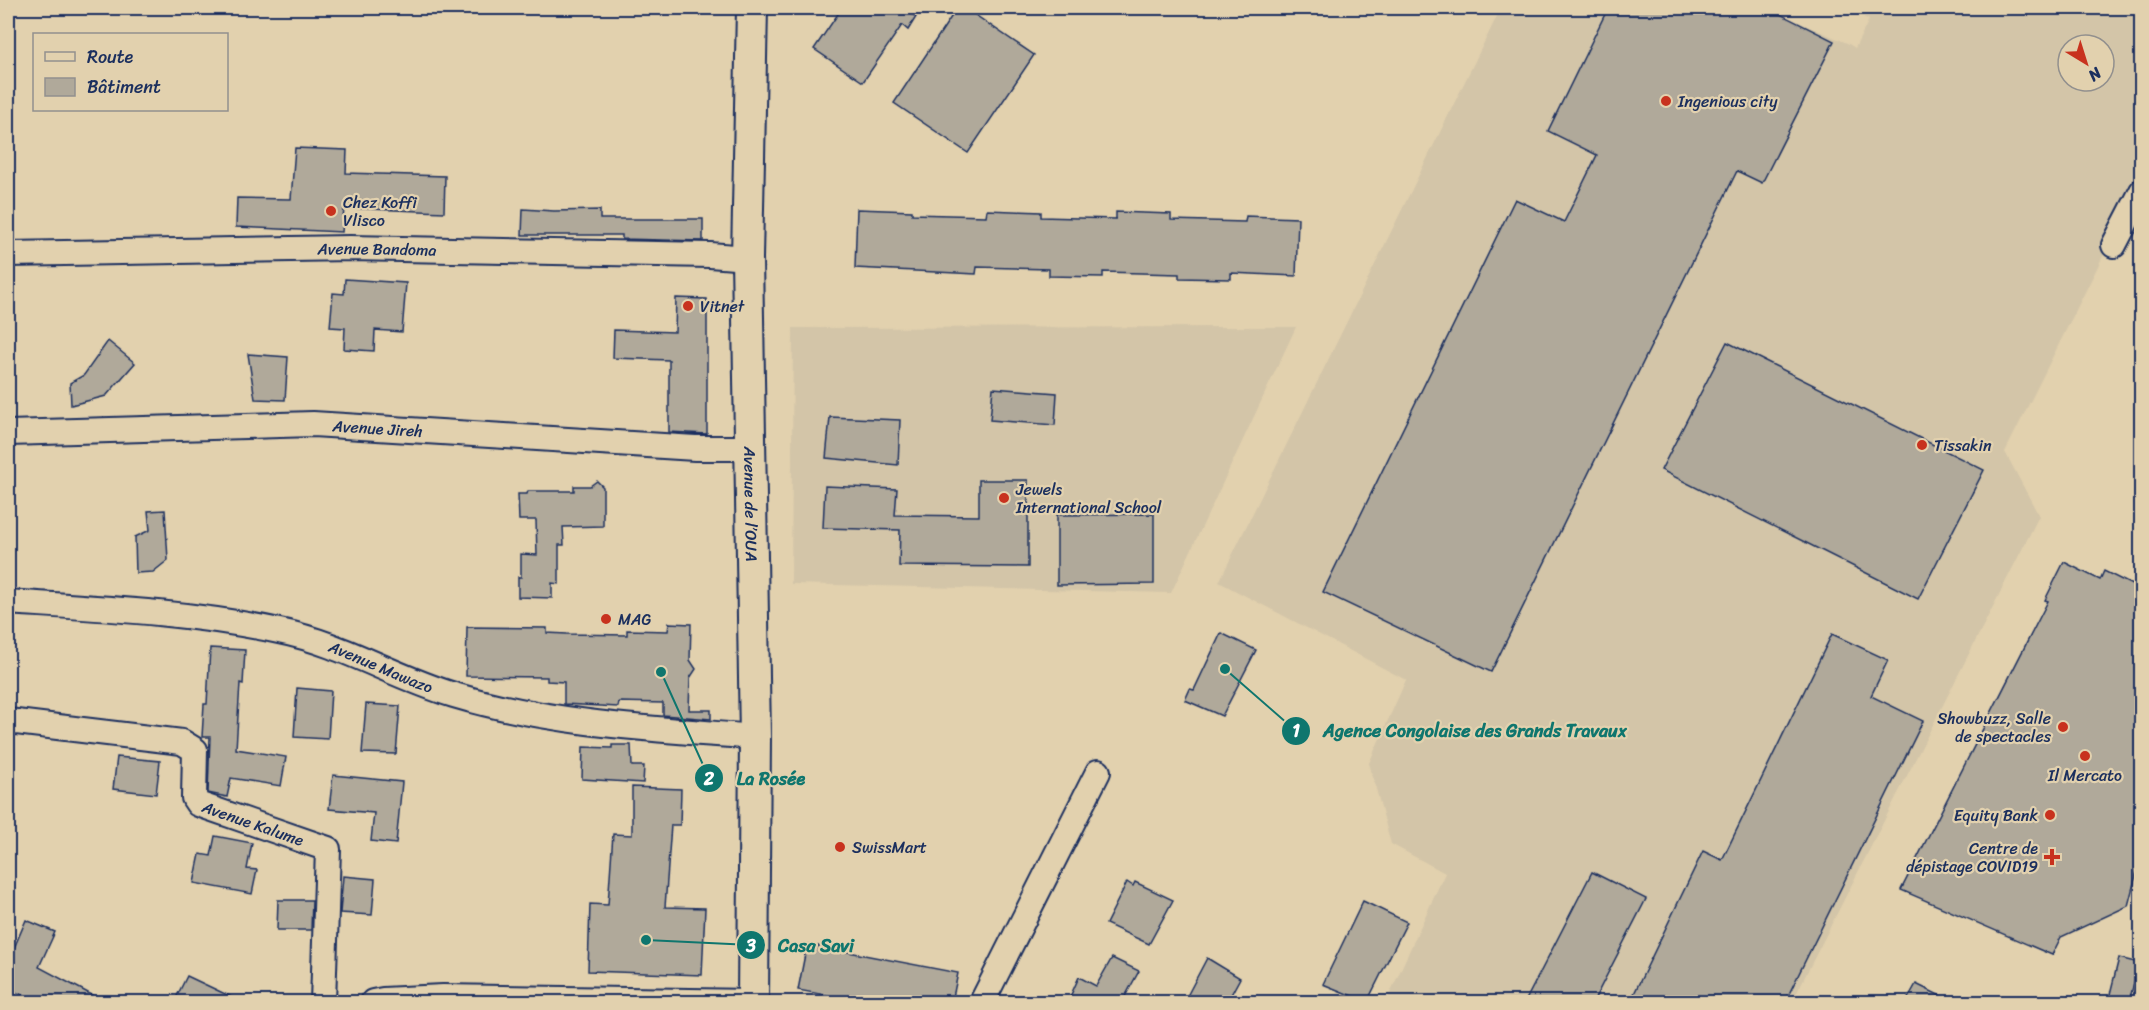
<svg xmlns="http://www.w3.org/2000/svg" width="2149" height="1010" viewBox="0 0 2149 1010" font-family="Sriracha,sans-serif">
  <rect width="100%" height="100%" fill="#e2d1ae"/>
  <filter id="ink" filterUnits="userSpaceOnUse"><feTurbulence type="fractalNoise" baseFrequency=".0167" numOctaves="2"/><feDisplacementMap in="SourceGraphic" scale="12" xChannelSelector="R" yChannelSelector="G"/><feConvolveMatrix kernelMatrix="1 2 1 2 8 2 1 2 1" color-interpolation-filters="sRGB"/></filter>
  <g filter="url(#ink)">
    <g fill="#d3c5a8" fill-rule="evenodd">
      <path d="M 1501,8 L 1765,8 L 1847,43 L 1855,48 L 1869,20 L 1848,8 L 2141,8 L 2141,180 L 2005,452 L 2039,516 L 1792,1002 L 1386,1002 L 1445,873 L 1391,844 L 1369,763 L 1406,680 L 1219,582 ZM 2068,45 L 2104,45 L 2104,81 L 2068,81 Z"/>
      <path d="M 1296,327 L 1171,593 L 791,584 L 793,328 Z"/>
    </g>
    <g fill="#b0a99a" stroke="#1b2f5e" stroke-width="1.5">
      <path d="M 842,8 L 914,8 L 910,13 L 916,17 L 908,30 L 902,25 L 863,82 L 814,49 Z"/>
      <path d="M 957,8 L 965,8 L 1034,55 L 968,153 L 894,103 Z"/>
      <path d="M 1608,8 L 1768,8 L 1834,41 L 1762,183 L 1737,171 L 1491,672 L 1323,592 L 1515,199 L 1564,222 L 1597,155 L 1548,131 Z"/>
      <path d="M 295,148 L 347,150 L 346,173 L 445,176 L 444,212 L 344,208 L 342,232 L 236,227 L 237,198 L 291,199 Z"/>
      <path d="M 523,209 L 554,211 L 600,210 L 600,219 L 703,219 L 703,241 L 622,239 L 622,235 L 522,235 Z"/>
      <path d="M 857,209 L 912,211 L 912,214 L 986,216 L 987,210 L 1041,212 L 1041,217 L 1116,219 L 1116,212 L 1171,214 L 1171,220 L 1245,222 L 1246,216 L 1298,218 L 1296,276 L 1231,273 L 1231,279 L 1179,278 L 1179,274 L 1103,272 L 1103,277 L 1049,276 L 1049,269 L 977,267 L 976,274 L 855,268 Z"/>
      <path d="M 345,279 L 406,283 L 402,332 L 375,330 L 374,351 L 344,349 L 345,328 L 330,327 L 333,293 L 344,294 Z"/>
      <path d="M 676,298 L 707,299 L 707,434 L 669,432 L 669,360 L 613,358 L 614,330 L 675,332 Z"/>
      <path d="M 108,341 L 135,363 L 106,396 L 71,405 L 70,383 L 84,375 Z"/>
      <path d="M 1727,342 L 1984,470 L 1918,599 L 1661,470 Z"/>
      <path d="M 248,354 L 288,357 L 285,400 L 255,399 Z"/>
      <path d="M 993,388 L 1057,393 L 1055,425 L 990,420 Z"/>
      <path d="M 830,417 L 900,420 L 898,465 L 826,458 Z"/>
      <path d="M 979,480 L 1028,480 L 1028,567 L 899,566 L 900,530 L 823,528 L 825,486 L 897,489 L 895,515 L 979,516 Z"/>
      <path d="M 597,481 L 603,487 L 603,526 L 563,527 L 564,545 L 559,545 L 559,584 L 552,583 L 552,598 L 518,597 L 518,577 L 521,577 L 521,554 L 537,555 L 536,520 L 519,520 L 518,494 L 527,494 L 528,491 L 574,491 L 574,486 L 590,486 Z"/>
      <path d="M 165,510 L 168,560 L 153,572 L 136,573 L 135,537 L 150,530 L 148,511 Z"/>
      <path d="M 1154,514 L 1154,584 L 1057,585 L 1057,515 Z"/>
      <path d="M 2064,562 L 2100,580 L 2104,571 L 2142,590 L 2142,852 L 2128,906 L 2061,937 L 2052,955 L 1901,890 L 2048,601 L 2045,600 Z"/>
      <path d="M 669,623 L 691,624 L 690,660 L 696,669 L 690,678 L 689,710 L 711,710 L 711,719 L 663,715 L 663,703 L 619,702 L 618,707 L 564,704 L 564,682 L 547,681 L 547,677 L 466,676 L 467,627 L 547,628 L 547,633 L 567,634 L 627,635 L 627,630 L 668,631 Z"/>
      <path d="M 1221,633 L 1256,650 L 1222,716 L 1185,700 L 1190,689 L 1194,690 Z"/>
      <path d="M 1832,634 L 1888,660 L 1871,696 L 1923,721 L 1785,1002 L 1630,1002 L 1703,851 L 1722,860 Z"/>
      <path d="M 210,648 L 245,650 L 243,684 L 240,683 L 236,749 L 286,757 L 281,786 L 231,778 L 227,797 L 208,793 L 210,737 L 202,737 L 204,704 L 207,704 Z"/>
      <path d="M 297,688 L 331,691 L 328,739 L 294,737 Z"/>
      <path d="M 366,704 L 400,706 L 396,754 L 362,753 Z"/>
      <path d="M 612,745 L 631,745 L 632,766 L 644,766 L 643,783 L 582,779 L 583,747 L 612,748 Z"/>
      <path d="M 117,757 L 160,761 L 156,794 L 113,789 Z"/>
      <path d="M 333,775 L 402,782 L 396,844 L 371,841 L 374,813 L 329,809 Z"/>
      <path d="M 632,787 L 681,789 L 680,825 L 671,825 L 665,907 L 705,908 L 702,975 L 588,971 L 590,904 L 608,905 L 613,834 L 632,835 Z"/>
      <path d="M 215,836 L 252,843 L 247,869 L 257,870 L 252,894 L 194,883 L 200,854 L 211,856 Z"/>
      <path d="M 1592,872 L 1646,899 L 1593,1002 L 1525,1002 Z"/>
      <path d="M 343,876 L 375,879 L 372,915 L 340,913 Z"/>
      <path d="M 1127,882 L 1133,886 L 1135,882 L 1173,900 L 1149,944 L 1106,924 Z"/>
      <path d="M 278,900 L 312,900 L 311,930 L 277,930 Z"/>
      <path d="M 1363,901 L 1407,922 L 1367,1002 L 1323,984 Z"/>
      <path d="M 26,920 L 55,932 L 39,967 L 105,1002 L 40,1002 L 8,989 L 8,962 Z"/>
      <path d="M 807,944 L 958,973 L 952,1002 L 862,1002 L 798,990 Z"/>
      <path d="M 1112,958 L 1139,971 L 1122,1002 L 1081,1002 L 1070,997 L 1079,977 L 1096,986 Z"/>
      <path d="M 1207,958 L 1240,978 L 1227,1002 L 1196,1002 L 1186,998 Z"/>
      <path d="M 2119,958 L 2139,963 L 2129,1002 L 2108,1002 Z"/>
      <path d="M 187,976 L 242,1002 L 174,1002 Z"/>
      <path d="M 1916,984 L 1953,1002 L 1906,1002 Z"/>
    </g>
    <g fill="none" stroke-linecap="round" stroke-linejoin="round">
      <defs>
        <g id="minor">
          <path d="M 2114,245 L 2142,191"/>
          <path id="s1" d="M 8,254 L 350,248 L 710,255 L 747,258"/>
          <path id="s2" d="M 8,433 L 313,424 L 695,448 L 750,448"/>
          <path id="s3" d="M 8,602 C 98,608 190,612 279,631 C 341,643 394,677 454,695 C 551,724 654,729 755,737"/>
          <path id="s4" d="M 8,721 L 182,742 L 195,750 L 194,798 L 198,804 L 328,849 L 323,1002"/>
          <path d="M 373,1002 L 383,1000 L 443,997 L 753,1002"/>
          <path d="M 982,1002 L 1098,772"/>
        </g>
        <g id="major">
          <path id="s5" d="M 752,8 L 747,258 L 755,737 L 753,1002"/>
        </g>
      </defs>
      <use href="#minor" stroke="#1b2f5e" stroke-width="28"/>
      <use href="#major" stroke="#1b2f5e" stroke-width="34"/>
      <use href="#minor" stroke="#e2d1ae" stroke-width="24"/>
      <use href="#major" stroke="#e2d1ae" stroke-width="30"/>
    </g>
  </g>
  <g fill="#c8321e" stroke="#e2d1ae" stroke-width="2">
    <circle cx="1666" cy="101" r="6"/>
    <circle cx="331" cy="211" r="6"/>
    <circle cx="688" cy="306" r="6"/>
    <circle cx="1922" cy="445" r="6"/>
    <circle cx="1004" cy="498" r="6"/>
    <circle cx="606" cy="619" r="6"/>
    <circle cx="2063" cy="727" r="6"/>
    <circle cx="2085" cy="756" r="6"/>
    <circle cx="2050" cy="815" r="6"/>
    <circle cx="840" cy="847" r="6"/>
    <path d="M2049 848h6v6h6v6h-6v6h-6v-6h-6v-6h6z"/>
  </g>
  <g text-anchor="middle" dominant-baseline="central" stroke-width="4.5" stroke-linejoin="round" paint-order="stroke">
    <g font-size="16" fill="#1b2f5e" stroke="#e2d1ae" text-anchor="start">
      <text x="1678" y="101">Ingenious city</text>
      <text x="343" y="202">Chez Koffi<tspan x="343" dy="18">Vlisco</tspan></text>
      <text x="700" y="306">Vitnet</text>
      <text x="1934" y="445">Tissakin</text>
      <text x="1016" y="489">Jewels<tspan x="1016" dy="18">International School</tspan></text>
      <text x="618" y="619">MAG</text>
      <text x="2051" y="718" text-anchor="end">Showbuzz, Salle<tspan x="2051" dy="18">de spectacles</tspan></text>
      <text x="2085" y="775" text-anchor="middle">Il Mercato</text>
      <text x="2038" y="815" text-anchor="end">Equity Bank</text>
      <text x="852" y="847">SwissMart</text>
      <text x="2038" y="848" text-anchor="end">Centre de<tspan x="2038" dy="18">dépistage COVID19</tspan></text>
    </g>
    <g font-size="16" fill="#1b2f5e" stroke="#e2d1ae">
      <text stroke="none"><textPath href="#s1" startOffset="369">Avenue Bandoma</textPath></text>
      <text stroke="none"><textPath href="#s2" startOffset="370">Avenue Jireh</textPath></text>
      <text stroke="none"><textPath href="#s5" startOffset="496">Avenue de l’OUA</textPath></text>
      <text stroke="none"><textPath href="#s3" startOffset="381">Avenue Mawazo</textPath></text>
      <text stroke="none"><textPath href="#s4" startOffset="304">Avenue Kalume</textPath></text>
    </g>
  </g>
  <path fill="none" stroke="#0f766e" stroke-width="2" d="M1225 669L1296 731M661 672L709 778M646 940L751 945"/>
  <g fill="#0f766e" stroke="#e2d1ae" stroke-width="2">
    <circle cx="1225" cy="669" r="6"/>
    <circle cx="661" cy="672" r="6"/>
    <circle cx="646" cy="940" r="6"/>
    <circle cx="1296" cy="731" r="15"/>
    <circle cx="709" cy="778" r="15"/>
    <circle cx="751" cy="945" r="15"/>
  </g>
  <g font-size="18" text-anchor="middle" font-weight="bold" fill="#fff">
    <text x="1296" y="737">1</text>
    <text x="709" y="785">2</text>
    <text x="751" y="952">3</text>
  </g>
  <g font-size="18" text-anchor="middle" font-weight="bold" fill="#0f766e" stroke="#e2d1ae" stroke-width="4.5" stroke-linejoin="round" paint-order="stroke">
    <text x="1475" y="737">Agence Congolaise des Grands Travaux</text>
    <text x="771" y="785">La Rosée</text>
    <text x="816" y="952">Casa Savi</text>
  </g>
  <rect width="2149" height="1010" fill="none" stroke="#e2d1ae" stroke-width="30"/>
  <rect x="15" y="15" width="2119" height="980" fill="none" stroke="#1b2f5e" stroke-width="2" filter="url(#ink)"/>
  <rect x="33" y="33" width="195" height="78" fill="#e2d1ae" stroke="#92908e" stroke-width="1.5"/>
  <rect x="45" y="52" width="30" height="9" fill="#e2d1ae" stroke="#92908e" stroke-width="1.5"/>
  <text x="87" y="63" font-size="18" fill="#1b2f5e">Route</text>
  <rect x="45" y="78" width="30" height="18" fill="#b0a99a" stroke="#92908e" stroke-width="1.5"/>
  <text x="87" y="93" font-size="18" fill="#1b2f5e">Bâtiment</text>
  <g transform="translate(2086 63) rotate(142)"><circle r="28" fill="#e2d1ae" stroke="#92908e" stroke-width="1.5"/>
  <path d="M0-4.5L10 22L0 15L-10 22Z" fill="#c8321e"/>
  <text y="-9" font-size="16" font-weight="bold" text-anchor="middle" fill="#1b2f5e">N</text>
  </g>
</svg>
